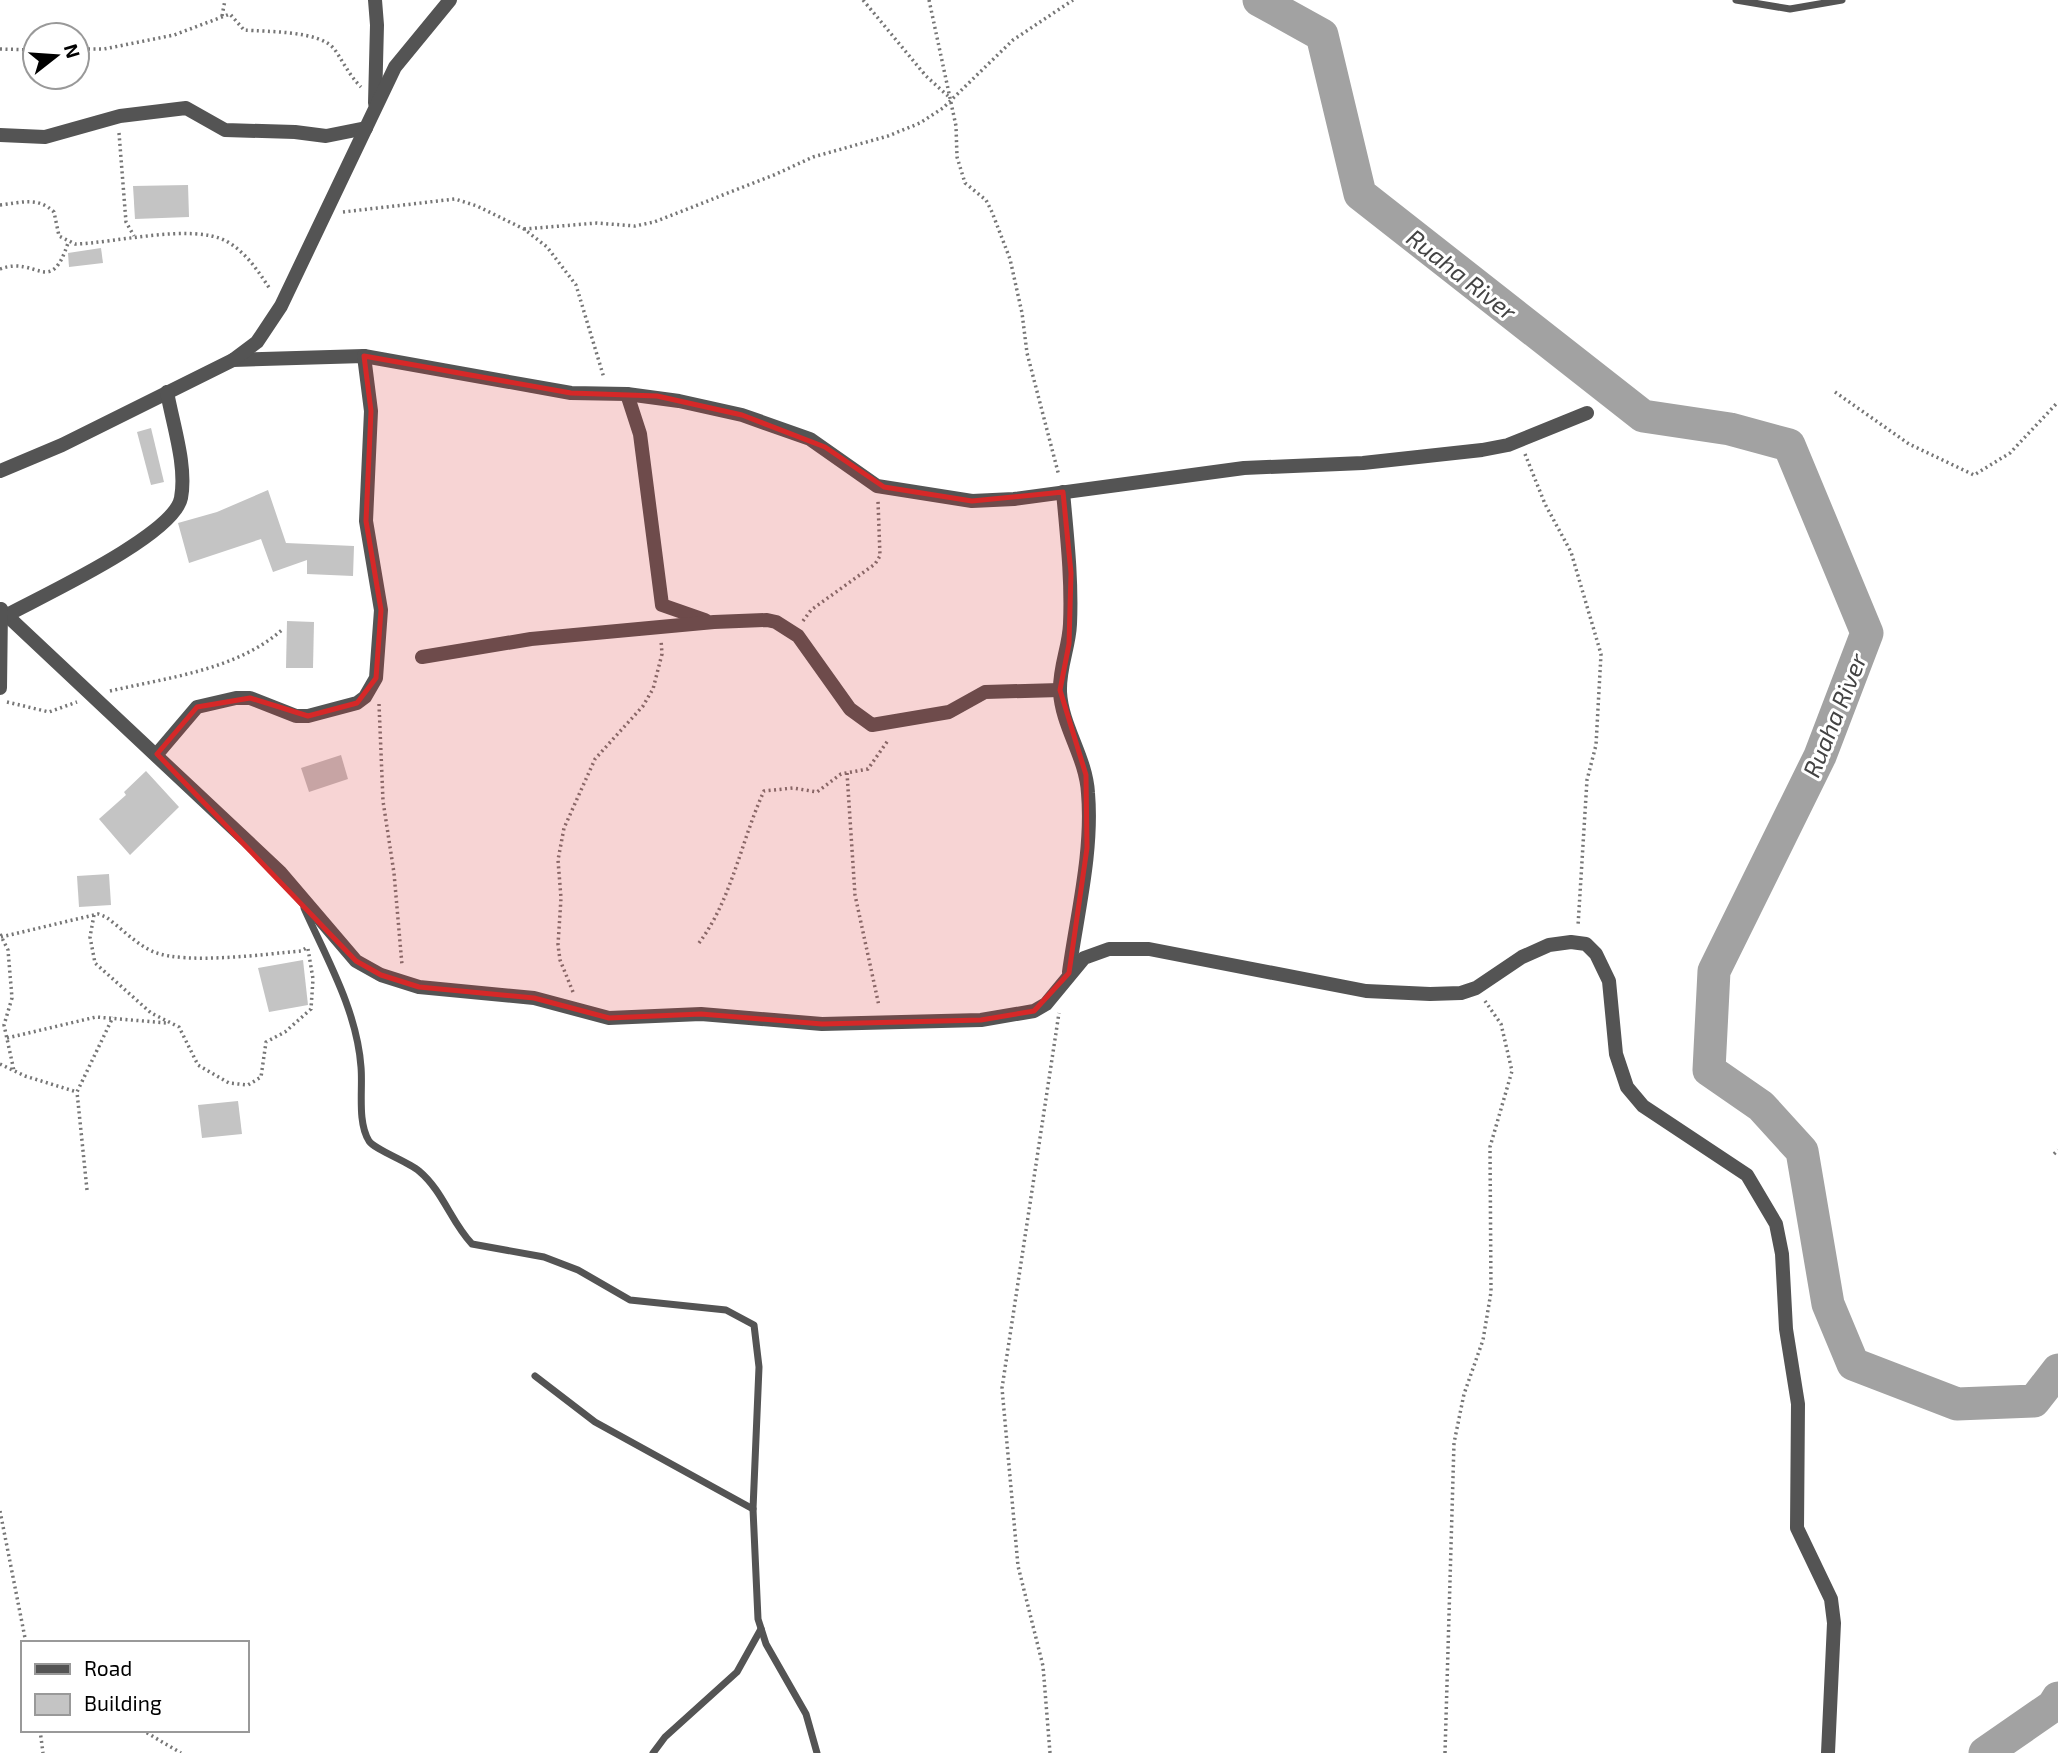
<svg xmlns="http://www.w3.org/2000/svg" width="2058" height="1753" viewBox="0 0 2058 1753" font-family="'Exo 2',sans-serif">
  <rect width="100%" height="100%" fill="#fff"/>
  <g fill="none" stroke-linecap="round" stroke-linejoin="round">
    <g stroke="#a2a2a2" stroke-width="33">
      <path d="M 1259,0 L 1322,35 L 1360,194 L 1643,416 L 1730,429 L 1789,445 L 1867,633 L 1820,756 L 1714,971 L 1709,1070 L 1761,1106 L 1802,1151 L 1828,1304 L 1853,1364 L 1957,1404 L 2034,1401 L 2058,1370"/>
      <path d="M 1985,1753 L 2053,1706 L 2058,1698"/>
    </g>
  </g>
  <g fill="#c4c4c4">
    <path d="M 188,185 L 189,217 L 135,219 L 133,186 Z"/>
    <path d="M 101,248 L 103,263 L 69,267 L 68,253 Z"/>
    <path d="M 151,428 L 164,482 L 151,485 L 137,432 Z"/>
    <path d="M 268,490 L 286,543 L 354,546 L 353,576 L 307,574 L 307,560 L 273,572 L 261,539 L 189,563 L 178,523 L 217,512 Z"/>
    <path d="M 287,621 L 314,622 L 313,668 L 286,668 Z"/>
    <path d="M 341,755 L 348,779 L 309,792 L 301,768 Z"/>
    <path d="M 146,771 L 179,807 L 130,855 L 99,819 L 126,795 L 124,792 Z"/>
    <path d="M 109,874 L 111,905 L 79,907 L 77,876 Z"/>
    <path d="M 303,960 L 308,1005 L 269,1012 L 258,968 Z"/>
    <path d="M 238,1101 L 242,1134 L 202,1138 L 198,1105 Z"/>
  </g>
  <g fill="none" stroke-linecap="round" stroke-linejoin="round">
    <g stroke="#767676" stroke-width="3.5" stroke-dasharray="2 3.5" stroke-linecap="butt">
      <path d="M 863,0 L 926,76 L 948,96"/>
      <path d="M 929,0 L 956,126 L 957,157 L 965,183 L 986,200 L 992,212 L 1010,259 L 1022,313 L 1027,353 L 1059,476"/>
      <path d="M 222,16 L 225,0"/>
      <path d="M 0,49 L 35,50"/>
      <path d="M 77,49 L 104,49 L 174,35 L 230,14 L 244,30 C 266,32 321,30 335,50 C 344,63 349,75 361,87"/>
      <path d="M 119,133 L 126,222 L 134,236"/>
      <path d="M 0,205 C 21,203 37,196 54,212 L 59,236 L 75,244 C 115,243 192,223 226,241 C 246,252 258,271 270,289"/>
      <path d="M 343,212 L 455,199 L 477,206 L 524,229 L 547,247 L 576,285 L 604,378"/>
      <path d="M 524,229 L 597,223 L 635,226 L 654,222 L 774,175 L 813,157 L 888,136 L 920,123 L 943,108 L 1013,40 L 1073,0"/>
      <path d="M 0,269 C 37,255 50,298 68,243"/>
      <path d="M 1835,392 L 1909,444 L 1974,475 L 2010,453 L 2058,402"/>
      <path d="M 1525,454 L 1545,504 L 1571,552 L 1601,654 L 1596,745 L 1587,780 L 1578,926"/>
      <path d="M 803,621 L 811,610 L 875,564 L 880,556 L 878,501"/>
      <path d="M 110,691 C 170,677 237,670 283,629"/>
      <path d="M 7,702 L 49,712 L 77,702"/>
      <path d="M 379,704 L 383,801 L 394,873 L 402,965"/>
      <path d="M 847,773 L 855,895 L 879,1006"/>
      <path d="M 94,915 L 90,937 L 95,963 L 151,1013 L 179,1027 L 198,1065 L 229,1083 L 248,1085 L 261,1077 L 266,1042 L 285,1032 L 311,1009 L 313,979 L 308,949"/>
      <path d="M 0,934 L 8,950 L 12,998 L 4,1025 L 14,1071"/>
      <path d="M 1,937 L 98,914 L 106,917 C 121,928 137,945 154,952 C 187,965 265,954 301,951 L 308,947"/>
      <path d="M 699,943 C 732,899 741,841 764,791 L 793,788 L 817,792 L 841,774 L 868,769 L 889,739"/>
      <path d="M 573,992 L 560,960 L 558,945 L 561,898 L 558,860 L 564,828 L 595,759 L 643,706 L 653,689 L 662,654 L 661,640"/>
      <path d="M 7,1038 L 96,1017 L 167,1023"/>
      <path d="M 0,1064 L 25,1076 L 77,1092"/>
      <path d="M 2054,1154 L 2058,1150"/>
      <path d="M 87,1190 L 77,1092 L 113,1017"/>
      <path d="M 0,1511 L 26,1643"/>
      <path d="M 40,1730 L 43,1753"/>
      <path d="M 142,1730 L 181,1753"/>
      <path d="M 1050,1753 L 1043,1666 L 1018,1566 L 1002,1388 L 1059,1013"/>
      <path d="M 1445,1753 L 1454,1443 L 1464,1394 L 1483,1340 L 1491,1292 L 1490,1147 L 1512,1071 L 1501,1024 L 1485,1001"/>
    </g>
    <g stroke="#545454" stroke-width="7">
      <path d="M 1736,0 L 1790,9 L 1842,0"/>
      <path d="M 304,908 C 327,959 357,1011 361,1067 C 363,1089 357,1122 369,1141 C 375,1150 407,1161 419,1171 C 443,1191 451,1222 472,1244 L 544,1257 L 578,1270 L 630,1300 L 726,1310 L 754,1325 L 759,1367 L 753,1509 L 758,1619 L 766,1644 L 806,1714 L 817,1753"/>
      <path d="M 535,1376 L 595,1422 L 753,1509"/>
      <path d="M 653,1753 L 665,1737 L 737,1672 L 761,1629"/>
    </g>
    <g stroke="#545454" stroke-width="14">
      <path d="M 375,103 L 377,25 L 375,0"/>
      <path d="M 0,135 L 45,137 L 120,116 L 186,108 L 225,130 L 295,132 L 326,136 L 366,128"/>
      <path d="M 233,360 L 364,356 L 571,393 L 627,394 L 679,401 L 742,415 L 810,439 L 877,486 L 972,501 L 1014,499 L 1244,468 L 1363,463 L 1482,450 L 1508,445 L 1587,413"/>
      <path d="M 627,394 L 640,434 L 662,605 L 705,620"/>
      <path d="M 0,471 L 62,445 L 233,360 L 257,342 L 281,306 L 395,67 L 450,0"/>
      <path d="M 1063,492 C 1067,536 1072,580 1070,624 C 1069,648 1059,667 1060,692 C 1062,727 1086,757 1088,793 C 1093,852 1077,914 1069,972"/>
      <path d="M 0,609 L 280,872 L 356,961 L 381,975 L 419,987 L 534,998 L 609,1018 L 701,1014 L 822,1024 L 981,1020 L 1034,1011 L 1046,1004 L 1084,958 L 1109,949 L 1149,949 L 1366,991 L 1430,994 L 1461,993 L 1476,988 L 1522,957 L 1549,945 L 1571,942 L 1586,944 L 1596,954 L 1609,981 L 1616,1054 L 1627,1087 L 1643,1106 L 1747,1175 L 1776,1224 L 1782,1254 L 1786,1329 L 1798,1404 L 1797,1528 L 1831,1599 L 1834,1623 L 1828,1753"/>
      <path d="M 7,615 C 42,596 174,535 181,498 C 187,466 173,425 167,392"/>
      <path d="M 422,657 L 531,639 L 714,622 L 767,620 L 776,622 L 798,636 L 850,709 L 872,725 L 949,712 L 985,692 L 1060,690"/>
      <path d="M 0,688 L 1,609"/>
      <path d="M 157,754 L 197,707 L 236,698 L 250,698 L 296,716 L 308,716 L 357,703 L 365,697 L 376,678 L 381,610 L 366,521 L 371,411 L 364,356"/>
    </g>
  </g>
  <path fill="#d62828" fill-opacity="0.2" stroke="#d62828" stroke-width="5" stroke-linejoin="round" d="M 364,356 L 571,393 L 657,396 L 742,415 L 825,447 L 884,487 L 972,501 L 1063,492 L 1071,573 L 1069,644 L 1060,690 L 1086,775 L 1087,848 L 1069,973 L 1034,1011 L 981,1020 L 822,1024 L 701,1014 L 609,1018 L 534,998 L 419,987 L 381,975 L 356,961 L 157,754 L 197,707 L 250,698 L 308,716 L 357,703 L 376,678 L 381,610 L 366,521 L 371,411 Z"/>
  <g text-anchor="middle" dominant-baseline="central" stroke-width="6" stroke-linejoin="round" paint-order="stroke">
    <g font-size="24" font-style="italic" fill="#434343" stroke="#fff">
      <text transform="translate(1462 274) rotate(38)">Ruaha River</text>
      <text transform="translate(1834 715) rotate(-68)">Ruaha River</text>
    </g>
  </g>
  <rect x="21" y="1641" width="228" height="91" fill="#ffffff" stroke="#999999" stroke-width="2"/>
  <rect x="35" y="1664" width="35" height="10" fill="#545454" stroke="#999999" stroke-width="2"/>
  <text x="84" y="1676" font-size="21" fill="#000000">Road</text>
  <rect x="35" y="1694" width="35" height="21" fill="#c4c4c4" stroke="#999999" stroke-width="2"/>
  <text x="84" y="1711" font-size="21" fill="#000000">Building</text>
  <g transform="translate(56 56) rotate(73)"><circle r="33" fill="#ffffff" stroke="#999999" stroke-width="2"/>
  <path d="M0-5L12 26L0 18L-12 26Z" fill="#000000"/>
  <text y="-10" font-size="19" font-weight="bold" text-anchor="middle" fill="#000000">N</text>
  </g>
</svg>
